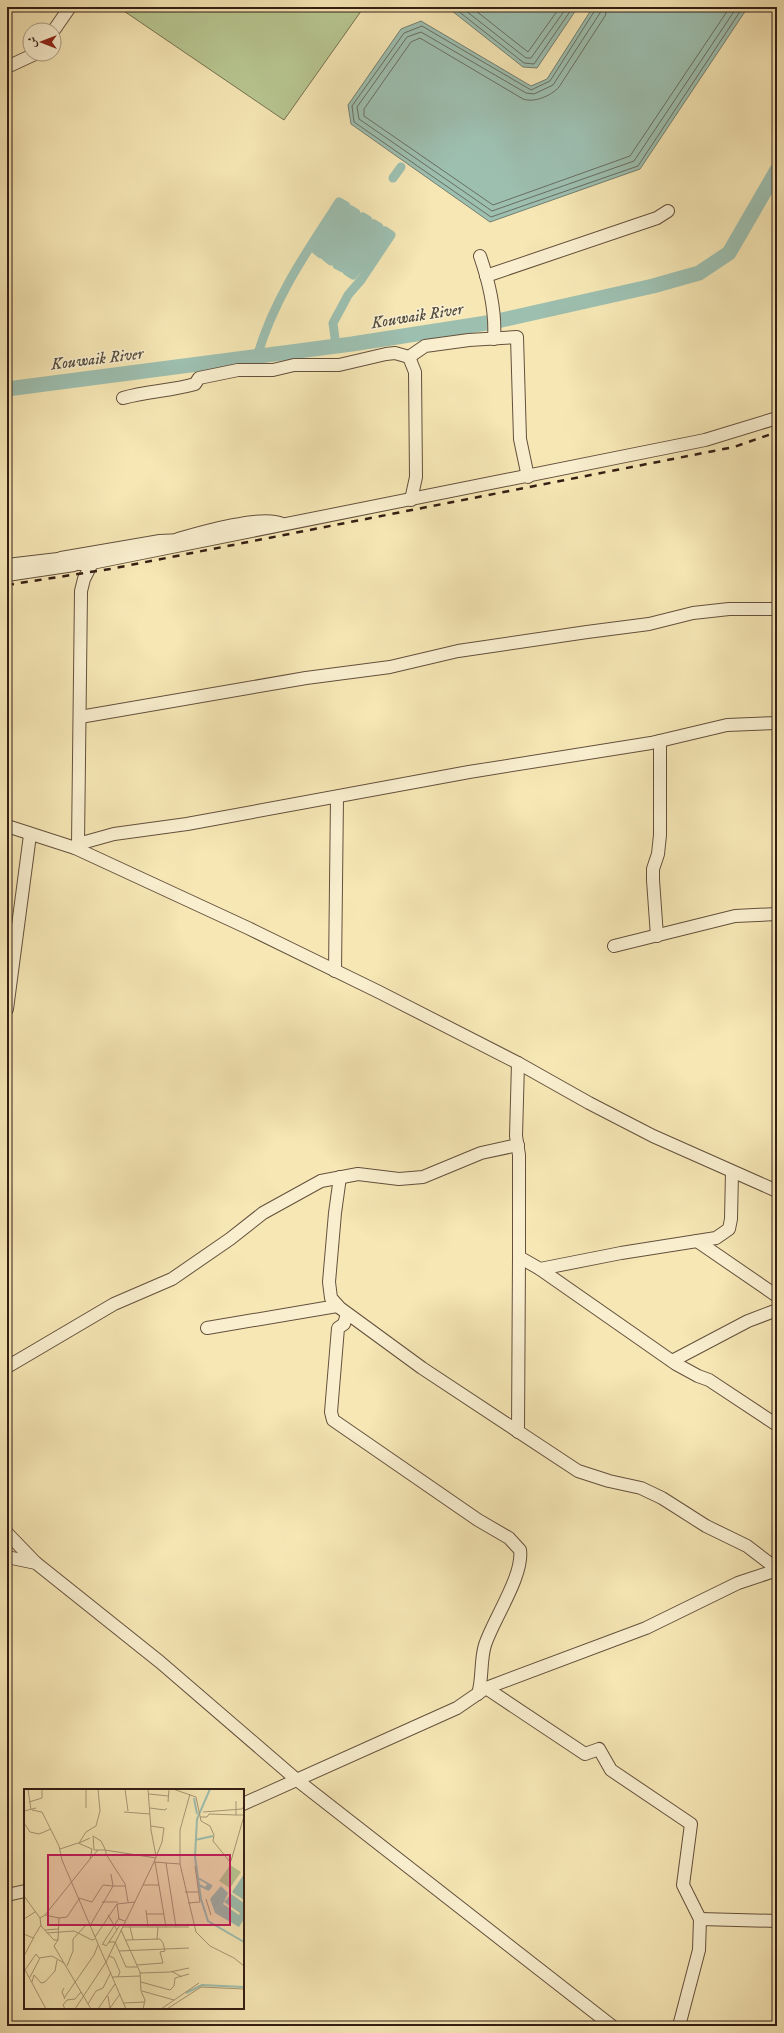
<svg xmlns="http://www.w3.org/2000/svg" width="784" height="2033" viewBox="0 0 784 2033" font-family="'IM FELL DW Pica',Amiri,serif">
  <rect width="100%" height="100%" fill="#f6e7b5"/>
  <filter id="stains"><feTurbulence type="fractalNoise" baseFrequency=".005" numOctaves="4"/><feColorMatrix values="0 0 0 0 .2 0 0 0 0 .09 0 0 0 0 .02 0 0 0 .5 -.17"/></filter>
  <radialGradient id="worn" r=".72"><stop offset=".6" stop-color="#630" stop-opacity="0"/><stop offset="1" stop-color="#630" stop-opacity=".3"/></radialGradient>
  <path fill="#b8c791" stroke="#767252" d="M 118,7 L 364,7 L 284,120 Z"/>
  <g fill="#9dbfb0" stroke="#737f72">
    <path d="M 447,7 L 578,7 L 537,68 L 523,67 Z"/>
    <path d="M 593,7 L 748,7 L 640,169 L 490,222 L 351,124 L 348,105 L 401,29 L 421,21 L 531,86 L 547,79 Z"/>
  </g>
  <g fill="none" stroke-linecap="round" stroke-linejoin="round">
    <g stroke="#686e62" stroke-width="1">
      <path d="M 453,7 L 524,63 L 534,64 L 573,7"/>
      <path d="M 461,7 L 526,58 L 531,58 L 567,7"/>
      <path d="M 471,7 L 528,52 L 560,7"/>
      <path d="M 597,7 L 550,81 L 531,90 L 422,26 L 404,33 L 352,106 L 354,122 L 491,217 L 638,166 L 743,7"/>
      <path d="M 602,7 L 600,13 L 553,85 L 534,94 L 526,93 L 421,32 L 407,37 L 357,107 L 359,119 L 492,211 L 634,161 L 737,7"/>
      <path d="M 608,7 L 605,16 L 559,87 C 551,96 534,103 523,99 L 420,38 L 411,42 L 364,109 L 364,116 L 493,205 L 630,156 L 730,7"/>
    </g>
    <g stroke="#9dbfb0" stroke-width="9">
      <path d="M 393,178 L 401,167"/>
      <path d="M 257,357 C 273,300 307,251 339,202 L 346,206 L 316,250 L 321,254 L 351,210 L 356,213 L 326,257 L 331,261 L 363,217 L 368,220 L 337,265 L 343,268 L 374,224 L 379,227 L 347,271 L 353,275 L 385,231 L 391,235 L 361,280 L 348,295 L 333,323 L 336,346"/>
    </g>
    <path stroke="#9dbfb0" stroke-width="15" d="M 7,389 L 352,344 L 493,322 L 653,286 L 699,273 L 729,253 L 777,170"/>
    <defs>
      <g id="minor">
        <path d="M 54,30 L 70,7"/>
        <path d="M 7,67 L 35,54"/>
        <path d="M 480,256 C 489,282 496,311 494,339"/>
        <path d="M 486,276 L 657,218 L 668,211"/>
        <path d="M 409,357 L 415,372 L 416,477 L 411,500"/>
        <path d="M 123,398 C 147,391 171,391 195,384 L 199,378 L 238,370 L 273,370 L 294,365 L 339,365 L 386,354 L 395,353 L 409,357 L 425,346 L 469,340 L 517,337 L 520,439 L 528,477"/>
        <path d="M 178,539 C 199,533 264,514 282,524"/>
        <path d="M 61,558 L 160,541 L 181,540"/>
        <path d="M 92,563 L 705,440 L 777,418"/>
        <path d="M 7,565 L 58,559 L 79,564 L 92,563 L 84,579 L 81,591 L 78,844 L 75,848"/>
        <path d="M 7,575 L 74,565"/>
        <path d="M 80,717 L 306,678 L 390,667 L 458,651 L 587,632 L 649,624 L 693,613 L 729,609 L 777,609"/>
        <path d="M 7,826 L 75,848 L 248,928 L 379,992 L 518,1063 L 589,1103 L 653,1136 L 777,1191"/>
        <path d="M 78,844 L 114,834 L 187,824 L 469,772 L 651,743 L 727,725 L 777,723"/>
        <path d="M 657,936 L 653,880 L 653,869 L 658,854 L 660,835 L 660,741"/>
        <path d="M 614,946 L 735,916 L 777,914"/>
        <path d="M 335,971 L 337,797"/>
        <path d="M 7,1009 L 30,835"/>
        <path d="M 518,1063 L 516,1136 L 519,1155 L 519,1257 L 540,1269 L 621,1253 L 716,1238 L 729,1229 L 731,1219 L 732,1172"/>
        <path d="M 340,1177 L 335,1213 L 329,1282 L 331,1298 L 340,1308 L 422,1368 L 578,1471 L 609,1481 L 641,1488 L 662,1498 L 706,1526 L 747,1546 L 777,1569"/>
        <path d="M 697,1241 L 777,1296"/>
        <path d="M 540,1269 L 676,1364 L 698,1376 L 709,1380 L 777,1425"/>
        <path d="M 347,1314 L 344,1324 L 338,1328 L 331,1412 L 333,1420 L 478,1520 L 509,1538 L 520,1550 C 524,1575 493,1620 485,1645 C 480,1661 483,1678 478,1694"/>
        <path d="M 207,1328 L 337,1306"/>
        <path d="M 672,1361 L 748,1321 L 777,1310"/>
        <path d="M 7,1367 L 114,1304 L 172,1279 L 230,1239 L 263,1213 L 321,1181 L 358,1174 L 399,1179 L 423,1177 L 481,1153 L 518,1145"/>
        <path d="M 518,1432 L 519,1257"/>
        <path d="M 7,1533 L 36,1563"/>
        <path d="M 7,1557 L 36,1563 L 160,1662 L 297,1780 L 612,2026"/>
        <path d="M 486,1688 L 585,1754 L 599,1749 L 611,1770 L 691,1824 L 683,1885 L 700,1919"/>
        <path d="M 243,1804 L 457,1708 L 486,1688 L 646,1628 L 738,1583 L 777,1570"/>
        <path d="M 7,1895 L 25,1891"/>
        <path d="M 679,2026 L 699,1950 L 700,1919 L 777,1921"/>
      </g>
    </defs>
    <use href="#minor" stroke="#64503c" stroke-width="14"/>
    <use href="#minor" stroke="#f9efcf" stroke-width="12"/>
    <path stroke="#341e14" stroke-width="2.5" stroke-dasharray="7 7" stroke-linecap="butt" d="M 7,585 L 110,569 L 734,447 L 777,432"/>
  </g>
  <g text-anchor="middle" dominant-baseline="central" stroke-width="3" stroke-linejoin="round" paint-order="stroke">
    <g font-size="16" font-style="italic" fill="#544e43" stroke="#f9efcf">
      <text transform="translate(417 316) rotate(-9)">Kouwaik River</text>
      <text transform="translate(97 359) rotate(-7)">Kouwaik River</text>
    </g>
  </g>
  <g transform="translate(24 1789)">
    <rect width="220" height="220" fill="#f6e7b5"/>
    <path d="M 206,76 L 217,83 L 206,99 L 195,92 Z" fill="#b8c791"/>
    <path d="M 220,85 L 220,111 L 208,103 ZM 197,97 L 204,104 L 199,115 L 215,126 L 216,124 L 200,113 L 207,105 L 220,114 L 220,130 L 215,138 L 191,124 L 186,110 Z" fill="#9dbfb0"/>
    <path fill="none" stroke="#9dbfb0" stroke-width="2" d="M 186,0 L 173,30 L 171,68 L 177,110 L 184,132 L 220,153M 170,9 L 173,25M 171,51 L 189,47M 174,89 L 188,97 L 183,96 L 187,99 L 182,97 L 186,100 L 182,98 L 185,101 L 175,96M 162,204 L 178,196 L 220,198"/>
    <path fill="none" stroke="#a89775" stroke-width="1" d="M 4,0 L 7,21M 62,0 L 62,19M 101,0 L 104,22M 124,0 L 127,41 L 132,67M 149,0 L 172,8 L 177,32 L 186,37 L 190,46 L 189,52 L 206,73M 125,5 L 144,7M 212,12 L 212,26 L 220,26M 5,13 L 18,9 L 18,0M 144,13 L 145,0M 126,19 L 141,21 L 143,19M 8,21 L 18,23 L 35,57 L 38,71 L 102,220M 0,22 L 12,19M 100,23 L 126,25M 179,23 L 218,20 L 220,17M 176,28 L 183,28 L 185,25 L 212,26M 0,34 L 6,43 L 15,45 L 27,40M 55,54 L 62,43 L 72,37 L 76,22 L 74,0M 55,54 L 66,49M 66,70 L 74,61M 207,72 L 220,27M 130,73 L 156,75 L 156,41 L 166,5M 131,73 L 142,138M 142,74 L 152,138M 156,75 L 172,143 L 186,157 L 210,169 L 220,177M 87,85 L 89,97M 119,96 L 135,96M 161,103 L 174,103M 0,107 L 16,129 L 21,126 L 35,129 L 34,151 L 30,157 L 67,220M 55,109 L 68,113 L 79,96 L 89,97M 182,110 L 187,126M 78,113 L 94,113M 104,113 L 101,95 L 82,65 L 82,63 L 81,61 L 81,60 L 77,52 L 69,47 L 70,61 L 81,61 L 132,69M 164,114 L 176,113 L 171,77M 122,121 L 124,138M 122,125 L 140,125M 21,126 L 66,70 L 68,60 L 54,54 L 36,60M 84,126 L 93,141M 16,129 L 17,137 L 30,151 L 34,151M 35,129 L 43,128 L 55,110M 0,130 L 11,123M 101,132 L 95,130 L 93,115 L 111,113M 99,138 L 165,138M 106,138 L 109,151M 21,141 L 34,140M 97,141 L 116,183 L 117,202 L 121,211 L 119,220M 23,144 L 50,142 L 68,151 L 71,150M 0,145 L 9,149 L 17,136M 71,148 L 93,115M 133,150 L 134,138M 102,151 L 136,150 L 139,154 L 141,162 L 136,163 L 139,174 L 113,176M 85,153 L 96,136 L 99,136M 79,155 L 82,157 L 85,153 L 91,153 L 102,178 L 113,178M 78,156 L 95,129M 95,162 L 165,159M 0,167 L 10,148M 85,167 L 90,169 L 96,183 L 94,188M 43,177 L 49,162 L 49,150 L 61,137 L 67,135 L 89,97 L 101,97M 0,179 L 22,220M 1,181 L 12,165 L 15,169 L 28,167 L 40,174M 147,182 L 158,188M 116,184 L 146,183 L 165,179M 6,188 L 16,169M 88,188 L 116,187M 8,193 L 10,186 L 17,194 L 21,193 L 31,182 L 33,171M 117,193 L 146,201 L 150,197 L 151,189 L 165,185M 40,199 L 38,203 L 41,210M 118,202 L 150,211M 84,207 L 86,220M 40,209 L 70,166 L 74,156M 100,214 L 121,213M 64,215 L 72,202 L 79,199 L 87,183M 86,219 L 96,205M 41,220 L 39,216 L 43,211 L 51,210 L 57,203M 51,220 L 82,173 L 130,73 L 138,53 L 140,39 L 127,37M 74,220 L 91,195M 137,220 L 175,194M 143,220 L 177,198 L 220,200"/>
    <path fill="#c2185b" fill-opacity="0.15" stroke="#c2185b" stroke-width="2" d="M 24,66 L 206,66 L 206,136 L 24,136 Z"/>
    <rect width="220" height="220" fill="none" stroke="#341e14" stroke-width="2"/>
  </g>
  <rect width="784" height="2033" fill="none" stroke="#f6e7b5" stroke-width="24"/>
  <rect x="8" y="8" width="768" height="2017" fill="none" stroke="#341e14" stroke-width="2"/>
  <rect x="12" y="12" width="760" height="2009" fill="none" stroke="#341e14"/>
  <g transform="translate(42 42) rotate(270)"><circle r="19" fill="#f9efcf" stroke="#aa9b84"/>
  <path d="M0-3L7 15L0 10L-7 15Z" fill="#8f2418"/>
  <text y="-6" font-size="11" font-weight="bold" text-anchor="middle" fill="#341e14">ش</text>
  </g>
  <rect width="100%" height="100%" filter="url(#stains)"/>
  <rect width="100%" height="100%" fill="url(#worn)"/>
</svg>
